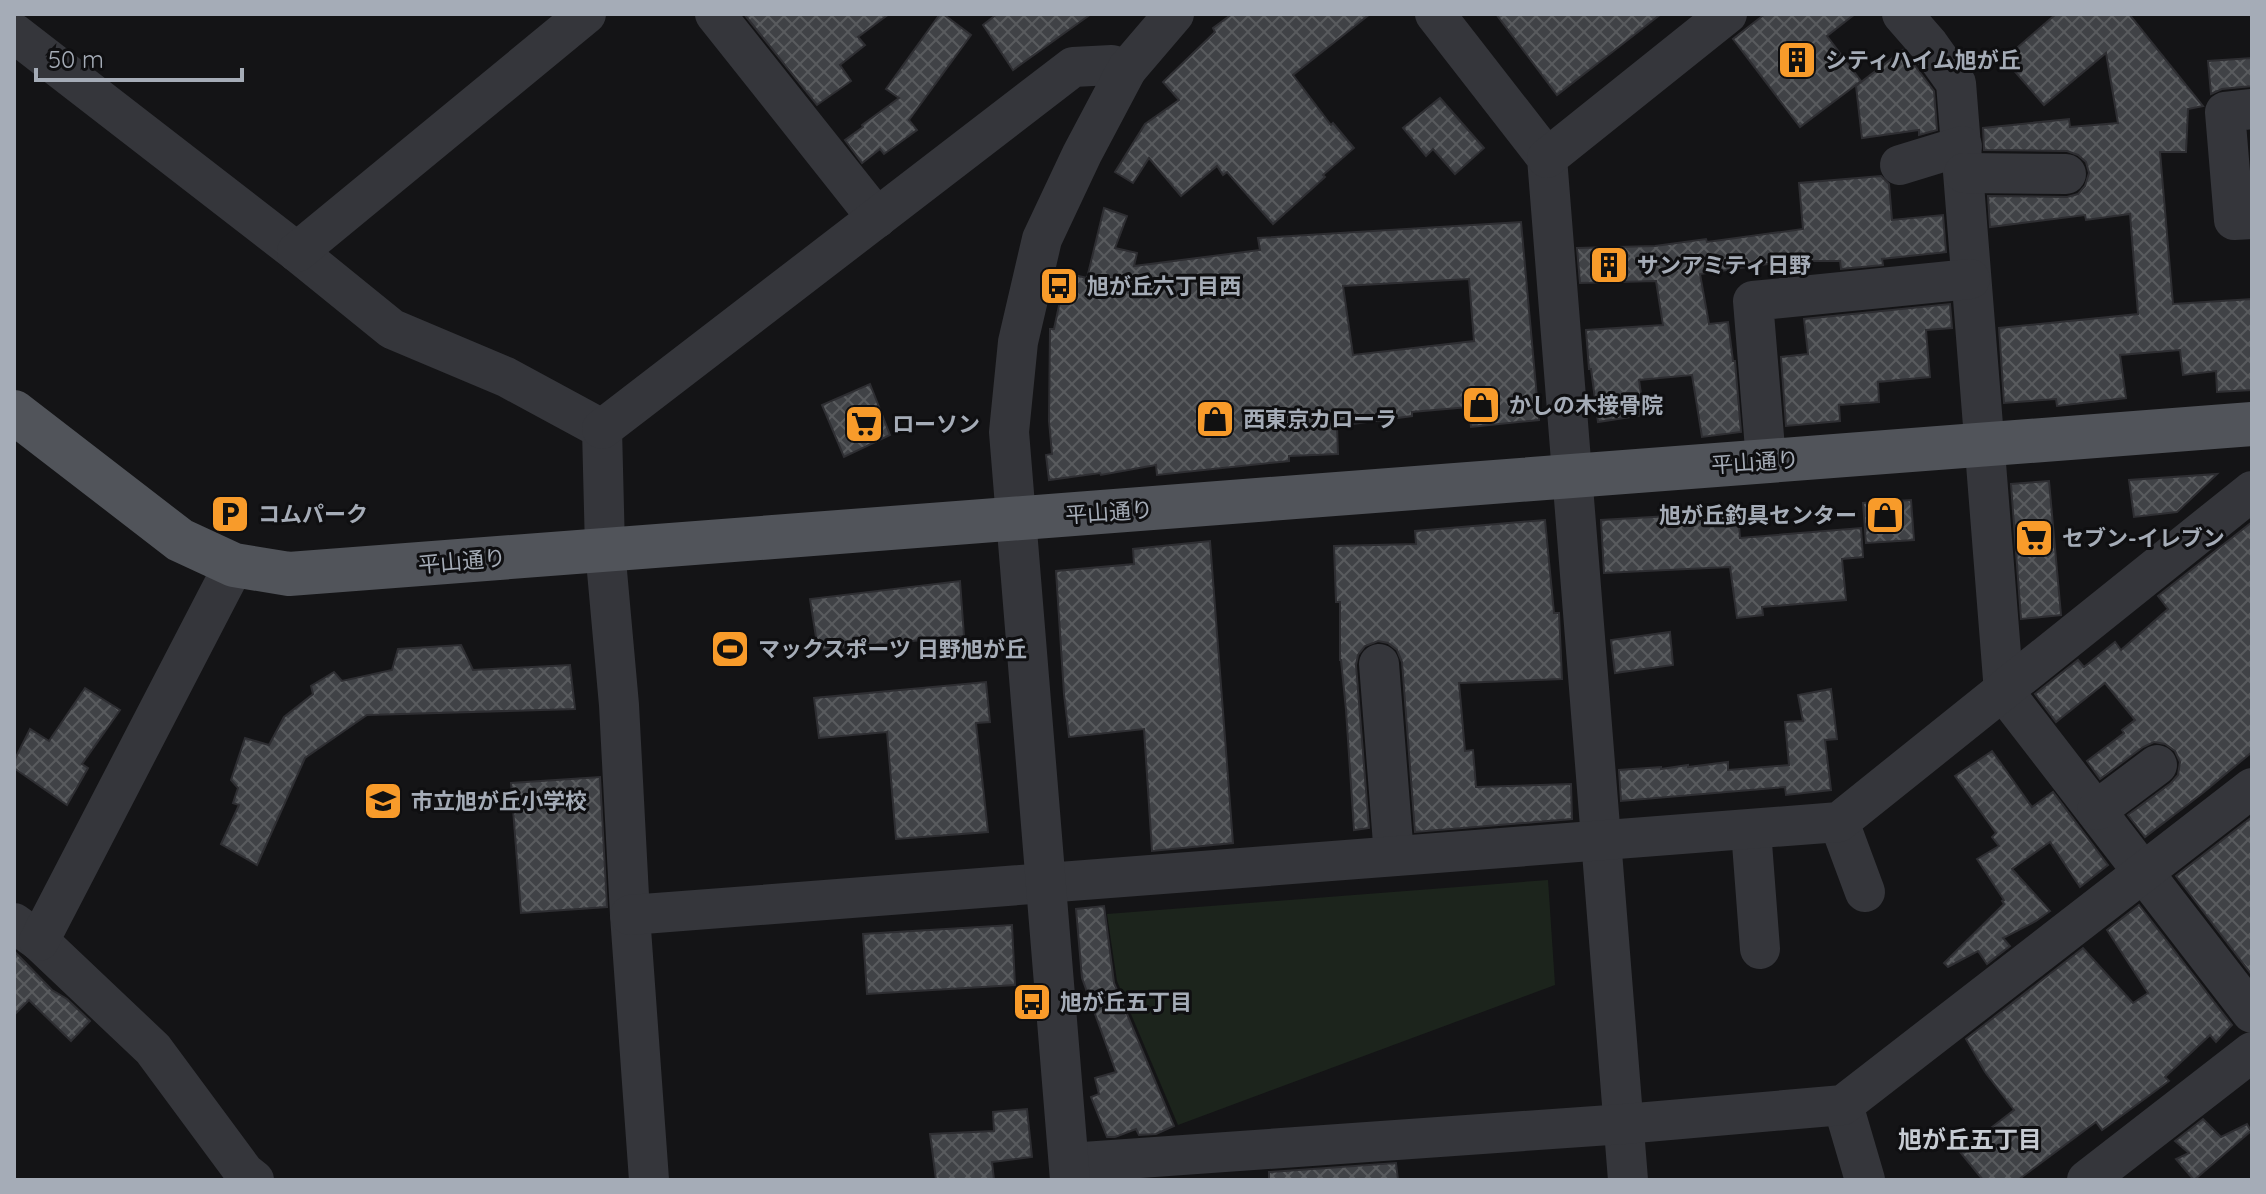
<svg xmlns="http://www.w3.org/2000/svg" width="2266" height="1194" viewBox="0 0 2266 1194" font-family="Quicksand,'Noto Sans JP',sans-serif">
  <defs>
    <pattern id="building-cross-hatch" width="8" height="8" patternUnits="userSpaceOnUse" patternTransform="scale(2)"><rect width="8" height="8" fill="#404246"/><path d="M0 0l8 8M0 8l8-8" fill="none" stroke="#595b5e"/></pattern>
  </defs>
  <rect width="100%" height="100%" fill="#141416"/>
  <path fill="#1c241c" d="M 1548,880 L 1555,985 L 1178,1125 L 1117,981 L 1107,914 Z"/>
  <g fill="url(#building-cross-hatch)" stroke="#2e2e32" stroke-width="2" fill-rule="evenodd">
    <path d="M 744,14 L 889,14 L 858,37 L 865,45 L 840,65 L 851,81 L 817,105 Z"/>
    <path d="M 940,14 L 943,14 L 971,35 L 909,120 L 917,130 L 884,154 L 880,149 L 862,163 L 845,140 L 863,127 L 862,125 L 899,98 L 886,89 Z"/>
    <path d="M 997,14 L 1091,14 L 1013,70 L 983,25 Z"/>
    <path d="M 1232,14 L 1370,14 L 1293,75 L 1331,125 L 1333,123 L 1354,148 L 1323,175 L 1325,177 L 1273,224 L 1227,172 L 1223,175 L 1217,166 L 1181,196 L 1149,158 L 1133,183 L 1115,172 L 1145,124 L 1179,100 L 1163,82 L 1215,32 L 1213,28 Z"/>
    <path d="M 1496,14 L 1661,14 L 1557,95 Z"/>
    <path d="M 1765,14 L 1855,14 L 1827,36 L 1861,81 L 1800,127 L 1733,39 Z"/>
    <path d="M 2056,14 L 2129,14 L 2203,106 L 2188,109 L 2186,152 L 2160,152 L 2173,304 L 2252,299 L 2252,390 L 2217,392 L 2216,371 L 2183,375 L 2180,350 L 2120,355 L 2126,398 L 2057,406 L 2056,399 L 2004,403 L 1999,328 L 2138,314 L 2130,214 L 2086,220 L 2085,215 L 1990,227 L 1988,196 L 2067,197 L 2078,194 L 2085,186 L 2089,173 L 2086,162 L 2078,155 L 2067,151 L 1984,150 L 1983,128 L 2069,119 L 2070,127 L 2118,123 L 2106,53 L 2044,105 L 2004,59 Z"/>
    <path d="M 1903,50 L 1934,91 L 1937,130 L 1919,135 L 1919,130 L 1862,138 L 1856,86 Z"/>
    <path d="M 2252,58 L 2252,86 L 2222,89 L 2211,94 L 2208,61 Z"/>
    <path d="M 1440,98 L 1484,148 L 1455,174 L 1433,149 L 1426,156 L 1403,128 Z"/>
    <path d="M 1881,176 L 1889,184 L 1892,220 L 1943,215 L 1946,252 L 1882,259 L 1883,265 L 1841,269 L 1840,261 L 1808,261 L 1808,258 L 1700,274 L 1709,324 L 1728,322 L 1733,361 L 1735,361 L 1741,432 L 1702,437 L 1692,375 L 1639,380 L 1644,415 L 1598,422 L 1591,369 L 1589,369 L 1586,330 L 1663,325 L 1656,281 L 1580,283 L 1577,248 L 1655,246 L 1706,239 L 1707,242 L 1803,229 L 1799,183 Z"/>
    <path d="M 1104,208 L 1127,216 L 1115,248 L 1137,253 L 1134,266 L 1260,250 L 1258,238 L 1521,222 L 1539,420 L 1471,427 L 1469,407 L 1412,412 L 1412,416 L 1337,426 L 1338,454 L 1289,456 L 1289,461 L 1157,475 L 1156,465 L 1101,475 L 1100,473 L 1049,480 L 1046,455 L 1052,454 L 1049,421 L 1050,329 L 1054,329 L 1066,273 L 1087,278 ZM 1469,279 L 1474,341 L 1353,355 L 1343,286 Z"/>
    <path d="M 1950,304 L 1952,328 L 1926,330 L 1930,377 L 1878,382 L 1879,402 L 1839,405 L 1840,421 L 1786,426 L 1781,357 L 1808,354 L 1804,319 Z"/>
    <path d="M 870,384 L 890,435 L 844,457 L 822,405 Z"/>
    <path d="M 2217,474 L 2177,512 L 2134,517 L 2129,480 Z"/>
    <path d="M 2049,481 L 2061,615 L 2021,619 L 2011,484 Z"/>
    <path d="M 1911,500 L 1914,540 L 1866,543 L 1863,503 Z"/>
    <path d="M 1738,512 L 1740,538 L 1861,528 L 1863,557 L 1842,559 L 1846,600 L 1762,607 L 1763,615 L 1737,618 L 1730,567 L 1604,573 L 1601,520 Z"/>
    <path d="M 1545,520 L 1554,613 L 1559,613 L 1562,679 L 1459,683 L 1465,751 L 1473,750 L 1476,787 L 1571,784 L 1572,819 L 1415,832 L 1402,662 L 1397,650 L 1388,643 L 1378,641 L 1365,646 L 1358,655 L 1356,665 L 1369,828 L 1354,830 L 1346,710 L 1341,660 L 1340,660 L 1340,602 L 1336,602 L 1334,546 L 1416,544 L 1415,531 Z"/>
    <path d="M 2252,522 L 2252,752 L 2204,792 L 2145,837 L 2128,815 L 2171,783 L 2178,775 L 2180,762 L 2175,751 L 2165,744 L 2154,742 L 2143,747 L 2100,779 L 2087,761 L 2124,733 L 2122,730 L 2135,720 L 2105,683 L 2056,722 L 2035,694 L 2078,660 L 2084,667 L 2115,642 L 2121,650 L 2168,609 L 2158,596 Z"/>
    <path d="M 1210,541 L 1233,843 L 1152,851 L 1144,729 L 1069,737 L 1064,694 L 1056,571 L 1134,564 L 1133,549 Z"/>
    <path d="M 960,581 L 964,636 L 818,650 L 810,599 Z"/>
    <path d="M 1670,632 L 1673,665 L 1615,673 L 1611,640 Z"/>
    <path d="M 461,645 L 473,670 L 570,665 L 575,709 L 367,715 L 305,758 L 257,865 L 221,844 L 239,805 L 233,803 L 238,788 L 231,780 L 245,738 L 269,745 L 284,717 L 313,694 L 311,686 L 334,672 L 342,681 L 392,670 L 398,649 Z"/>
    <path d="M 986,682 L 990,722 L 976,723 L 988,832 L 896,839 L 887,732 L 819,738 L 814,698 Z"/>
    <path d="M 85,688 L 120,710 L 82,764 L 88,768 L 67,805 L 14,768 L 14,761 L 30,729 L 49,741 Z"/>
    <path d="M 1831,689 L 1837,739 L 1825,740 L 1831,790 L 1786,795 L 1785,787 L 1621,801 L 1619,770 L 1661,767 L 1661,769 L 1688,765 L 1688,767 L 1728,762 L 1728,770 L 1789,765 L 1785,722 L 1803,721 L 1798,695 Z"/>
    <path d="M 1992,751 L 2032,807 L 2053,792 L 2108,865 L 2080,887 L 2050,842 L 2012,869 L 2050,911 L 2036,921 L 2003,938 L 2010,946 L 1987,964 L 1978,951 L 1948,967 L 1944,963 L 2004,904 L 2002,901 L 2004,900 L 1977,859 L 1999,846 L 1992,837 L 1996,833 L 1955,776 Z"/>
    <path d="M 600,777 L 607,907 L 521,913 L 511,783 Z"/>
    <path d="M 2252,817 L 2252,975 L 2176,876 Z"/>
    <path d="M 2139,905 L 2232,1025 L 2216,1042 L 2210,1035 L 2165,1077 L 2169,1081 L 2102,1130 L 2096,1122 L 2018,1180 L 1983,1180 L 1960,1152 L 2014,1110 L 1985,1072 L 1966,1039 L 2083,948 L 2133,1003 L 2148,993 L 2107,930 Z"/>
    <path d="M 1104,906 L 1114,983 L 1174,1126 L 1156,1134 L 1139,1135 L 1136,1129 L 1115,1137 L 1107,1137 L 1091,1097 L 1099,1094 L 1095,1078 L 1116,1072 L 1082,978 L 1076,909 Z"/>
    <path d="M 1012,925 L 1015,985 L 867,994 L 863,934 Z"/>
    <path d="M 14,951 L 52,990 L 67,999 L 90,1021 L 71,1041 L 29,1000 L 14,1015 Z"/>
    <path d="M 1027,1109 L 1032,1157 L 992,1162 L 994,1180 L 936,1180 L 930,1134 L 994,1131 L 993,1112 Z"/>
    <path d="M 2203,1119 L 2221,1137 L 2247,1124 L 2251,1131 L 2194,1180 L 2176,1159 L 2189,1153 L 2175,1141 Z"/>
    <path d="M 1396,1163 L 1398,1180 L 1269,1180 L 1269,1172 Z"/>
  </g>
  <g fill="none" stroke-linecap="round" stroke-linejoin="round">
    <g stroke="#35363b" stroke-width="40">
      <path d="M 715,14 L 877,218"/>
      <path d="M 1435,14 L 1547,158 L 1628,1180"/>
      <path d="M 1902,14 L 1929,45 L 1956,83 L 2004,692 L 2252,1013"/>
      <path d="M 14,33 L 297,252 L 392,329 L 506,377 L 602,429 L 605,549 L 619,705 L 630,915 L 649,1180"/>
      <path d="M 2252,109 L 2225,112 L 2234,220 L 2252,219"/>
      <path d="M 1547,158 L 1727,14"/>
      <path d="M 1900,165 L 1962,146"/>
      <path d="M 1964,173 L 2066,174"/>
      <path d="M 297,252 L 586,14"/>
      <path d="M 602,429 L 1073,67 L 1112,65 L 1127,69"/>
      <path d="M 1766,461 L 1753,301 L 1970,279"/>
      <path d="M 1379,664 L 1394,856"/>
      <path d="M 2097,810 L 2157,765"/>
      <path d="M 1839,822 L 1865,892"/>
      <path d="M 1751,830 L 1760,949"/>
      <path d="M 630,915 L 1839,822 L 2252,491"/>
      <path d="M 14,923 L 39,941 L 153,1049 L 244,1172 L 254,1180"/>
      <path d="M 39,941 L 234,565"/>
      <path d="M 1843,1105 L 1865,1180"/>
      <path d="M 1069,1163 L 1624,1124 L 1843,1105 L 2252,788"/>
      <path d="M 1070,1180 L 1009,432 L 1018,342 L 1042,239 L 1082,154 L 1127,69 L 1174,14"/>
      <path d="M 2087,1180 L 2252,1052"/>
    </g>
    <path stroke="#51545a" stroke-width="44" d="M 14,412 L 180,540 L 234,565 L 289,574 L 2252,424"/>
  </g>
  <defs>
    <symbol id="building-square" viewBox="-11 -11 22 22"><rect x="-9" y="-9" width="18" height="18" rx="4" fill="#f89b2a" stroke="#0f0f11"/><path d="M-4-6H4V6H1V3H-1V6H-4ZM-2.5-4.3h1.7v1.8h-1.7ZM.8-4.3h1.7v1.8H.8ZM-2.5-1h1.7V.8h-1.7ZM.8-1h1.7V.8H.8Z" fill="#111"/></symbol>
    <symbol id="bus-square" viewBox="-11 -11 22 22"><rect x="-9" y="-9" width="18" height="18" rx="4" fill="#f89b2a" stroke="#0f0f11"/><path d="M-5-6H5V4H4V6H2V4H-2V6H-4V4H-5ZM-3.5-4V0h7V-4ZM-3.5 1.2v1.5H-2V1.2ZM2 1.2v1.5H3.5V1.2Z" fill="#111"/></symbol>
    <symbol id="shop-square" viewBox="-11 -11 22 22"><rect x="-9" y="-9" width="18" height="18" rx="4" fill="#f89b2a" stroke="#0f0f11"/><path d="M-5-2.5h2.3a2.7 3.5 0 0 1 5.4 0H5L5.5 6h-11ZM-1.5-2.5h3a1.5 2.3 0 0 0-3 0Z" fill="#111"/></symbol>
    <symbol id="supermarket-square" viewBox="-11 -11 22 22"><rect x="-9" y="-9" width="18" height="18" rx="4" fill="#f89b2a" stroke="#0f0f11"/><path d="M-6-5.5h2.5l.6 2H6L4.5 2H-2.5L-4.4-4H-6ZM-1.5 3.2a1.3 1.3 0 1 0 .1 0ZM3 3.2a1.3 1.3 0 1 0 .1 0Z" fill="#111"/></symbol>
    <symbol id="parking-square" viewBox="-11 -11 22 22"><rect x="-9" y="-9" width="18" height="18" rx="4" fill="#f89b2a" stroke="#0f0f11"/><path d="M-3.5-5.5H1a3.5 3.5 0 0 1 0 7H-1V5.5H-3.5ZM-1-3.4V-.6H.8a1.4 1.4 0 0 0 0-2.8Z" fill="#111"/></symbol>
    <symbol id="stadium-square" viewBox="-11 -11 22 22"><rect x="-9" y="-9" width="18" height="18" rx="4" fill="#f89b2a" stroke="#0f0f11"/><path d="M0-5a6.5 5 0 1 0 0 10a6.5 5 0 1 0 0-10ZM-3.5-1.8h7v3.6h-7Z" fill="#111"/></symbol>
    <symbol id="school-square" viewBox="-11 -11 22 22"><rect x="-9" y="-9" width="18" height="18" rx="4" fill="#f89b2a" stroke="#0f0f11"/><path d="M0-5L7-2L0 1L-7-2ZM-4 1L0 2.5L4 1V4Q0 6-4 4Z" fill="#111"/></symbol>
  </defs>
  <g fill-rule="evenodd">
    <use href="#building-square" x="1775" y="38" width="44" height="44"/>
    <use href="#building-square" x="1587" y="243" width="44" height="44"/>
    <use href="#bus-square" x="1037" y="264" width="44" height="44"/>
    <use href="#shop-square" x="1459" y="383" width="44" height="44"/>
    <use href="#shop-square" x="1193" y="397" width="44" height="44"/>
    <use href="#supermarket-square" x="842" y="402" width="44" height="44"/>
    <use href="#parking-square" x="208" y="492" width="44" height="44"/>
    <use href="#shop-square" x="1863" y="493" width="44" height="44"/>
    <use href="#supermarket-square" x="2012" y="516" width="44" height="44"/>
    <use href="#stadium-square" x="708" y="627" width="44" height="44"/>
    <use href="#school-square" x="361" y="779" width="44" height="44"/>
    <use href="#bus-square" x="1010" y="980" width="44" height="44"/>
  </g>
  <g text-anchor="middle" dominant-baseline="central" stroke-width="6" stroke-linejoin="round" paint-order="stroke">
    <g font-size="22" font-weight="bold" fill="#a5acb7" stroke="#0f0f11" text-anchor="start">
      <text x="1825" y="60">シティハイム旭が丘</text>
      <text x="1637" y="265">サンアミティ日野</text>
      <text x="1087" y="286">旭が丘六丁目西</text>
      <text x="1509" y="405">かしの木接骨院</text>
      <text x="1243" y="419">西東京カローラ</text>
      <text x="892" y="424">ローソン</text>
      <text x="258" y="514">コムパーク</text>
      <text x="1857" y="515" text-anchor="end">旭が丘釣具センター</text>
      <text x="2062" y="538">セブン-イレブン</text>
      <text x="758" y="649">マックスポーツ 日野旭が丘</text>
      <text x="411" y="801">市立旭が丘小学校</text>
      <text x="1060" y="1002">旭が丘五丁目</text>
    </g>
    <g font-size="22" fill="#a5acb7" stroke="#0f0f11">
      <text transform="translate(1755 462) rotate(-4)">平山通り</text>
      <text transform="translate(1109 512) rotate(-4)">平山通り</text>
      <text transform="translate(462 561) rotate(-5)">平山通り</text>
    </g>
    <g font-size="24" font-weight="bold" fill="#c6cbd2" stroke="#0f0f11">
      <text x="1970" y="1139">旭が丘五丁目</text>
    </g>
  </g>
  <rect width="2266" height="1194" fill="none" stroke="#a5acb7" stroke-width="32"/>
  <path d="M36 68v12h206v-12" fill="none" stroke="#a5acb7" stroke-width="4"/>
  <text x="48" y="68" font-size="24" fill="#a5acb7" stroke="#0f0f11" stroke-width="6" paint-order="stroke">50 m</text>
</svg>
